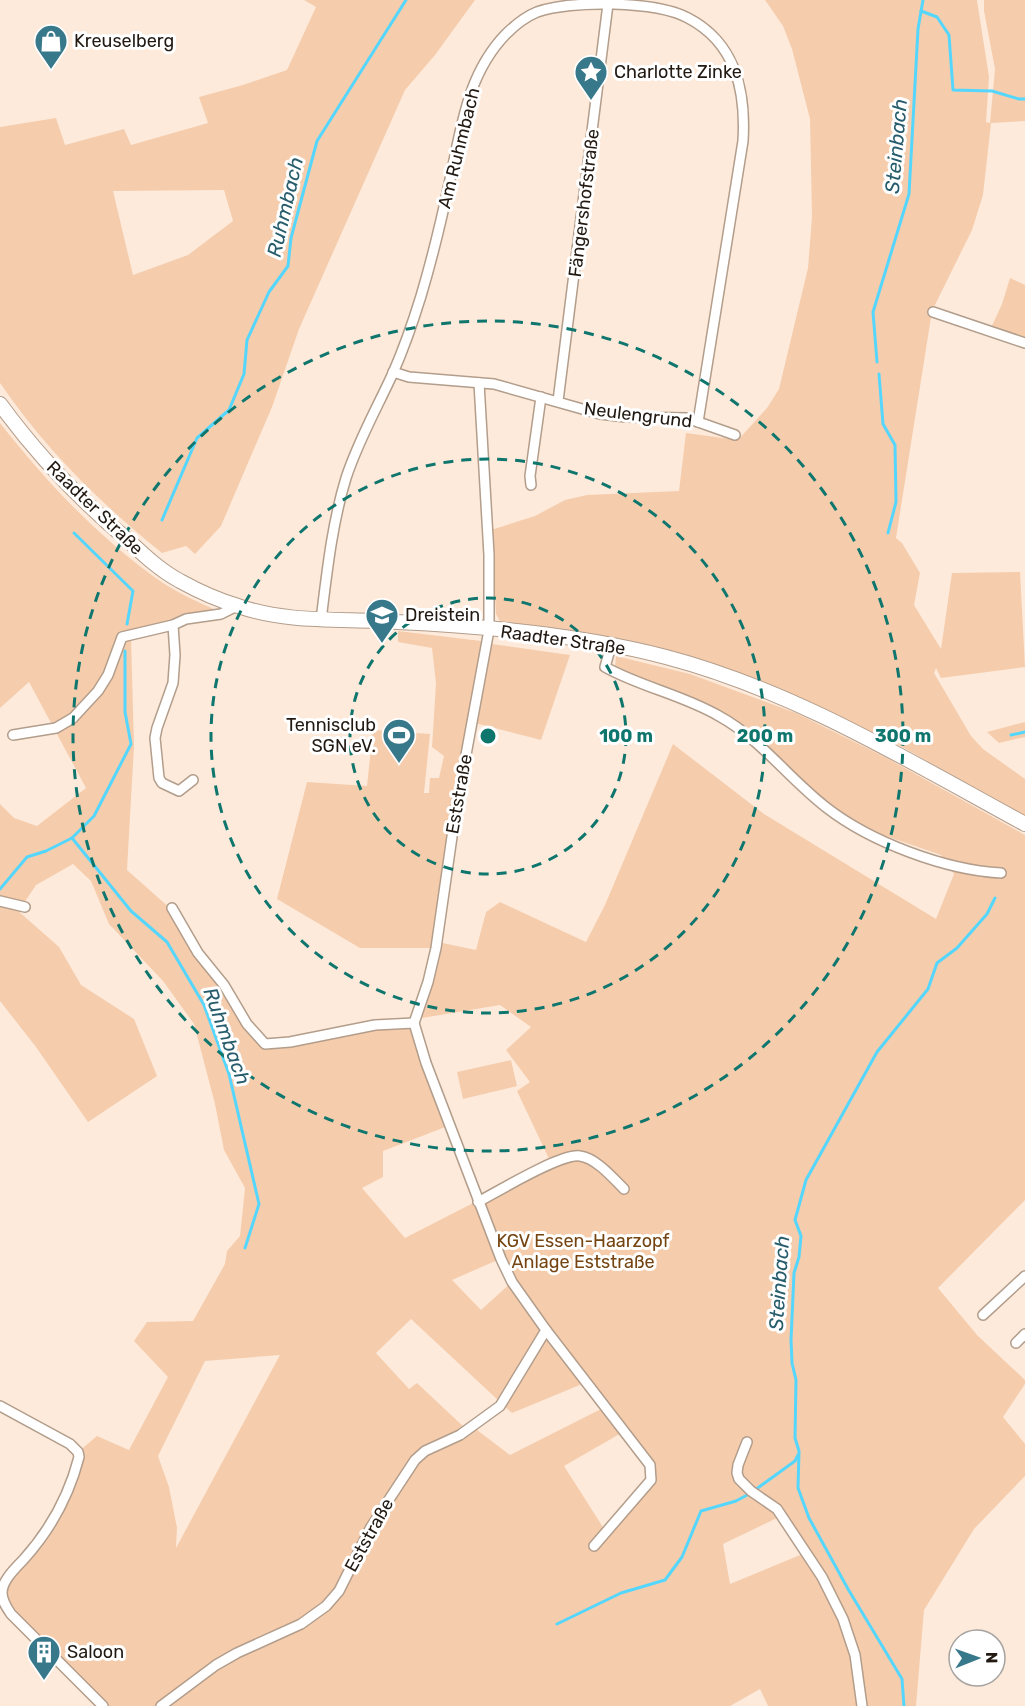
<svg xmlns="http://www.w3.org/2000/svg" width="1025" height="1706" viewBox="0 0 1025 1706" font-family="Rubik,sans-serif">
  <rect width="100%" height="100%" fill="#fdeadb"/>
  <g fill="#f5cdad" fill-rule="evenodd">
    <path d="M 304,0 L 475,0 L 435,55 L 405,90 L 299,329 L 272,407 L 221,526 L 195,554 L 186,546 L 162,553 C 99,502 46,450 0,383 L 0,127 L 56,118 L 65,145 L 124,129 L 131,145 L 208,123 L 199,97 L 243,85 L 287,70 L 316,7 ZM 224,190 L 233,221 L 188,255 L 133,275 L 113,191 Z"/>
    <path d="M 765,0 L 977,0 L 989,77 L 986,122 L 990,123 L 995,69 L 984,11 L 984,0 L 1025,0 L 1025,121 L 991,123 L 983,195 L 972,230 L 932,311 L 896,538 L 902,543 L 920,573 L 914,605 L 941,649 L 952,573 L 1020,572 L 1025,667 L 941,678 L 936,668 L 934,673 L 971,736 L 983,749 L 1025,779 L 1025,816 L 888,739 L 802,702 L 711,668 L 501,623 L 496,614 L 491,530 L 535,516 L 565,500 L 587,495 L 679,491 L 686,433 L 738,440 L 767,408 L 779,389 L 808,268 L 812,217 L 810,119 L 792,49 L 783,26 Z"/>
    <path d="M 1010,278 L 1025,285 L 1025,343 L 990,330 L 1002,304 Z"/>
    <path d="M 0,423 C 47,483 101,540 163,583 C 180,594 198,602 216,610 L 131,638 L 134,746 L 127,870 L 171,909 L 264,1045 L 375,1027 L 413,1024 L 448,1126 L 383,1151 L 383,1177 L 362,1188 L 405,1238 L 551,1163 L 517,1091 L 530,1082 L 506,1050 L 531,1027 L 500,1005 L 416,1019 L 438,942 L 476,950 L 486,912 L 500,902 L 586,942 L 605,905 L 673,744 L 764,814 L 936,919 L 954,874 L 941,855 L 880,834 L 828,806 L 747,733 L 690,702 L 615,667 L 616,656 L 690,674 L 796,713 L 885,757 L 1025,835 L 1025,1200 L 938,1288 L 977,1335 L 1025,1380 L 1025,1384 L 1003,1417 L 1025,1444 L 1025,1476 L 974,1529 L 924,1610 L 916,1706 L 863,1706 L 854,1655 L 861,1706 L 768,1706 L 760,1689 L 730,1706 L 103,1706 L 11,1614 L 2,1593 L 50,1527 L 78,1452 L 97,1436 L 129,1450 L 168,1377 L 134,1341 L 147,1322 L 193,1321 L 225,1264 L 227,1251 L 240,1236 L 245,1188 L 224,1150 L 215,1104 L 194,1024 L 163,981 L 109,924 L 91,881 L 73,864 L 36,885 L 24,903 L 0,898 L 0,804 L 14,818 L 37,826 L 86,788 L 29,682 L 0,708 ZM 500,1259 L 512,1282 L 481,1310 L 452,1280 ZM 411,1319 L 512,1413 L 587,1382 L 605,1407 L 510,1455 L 473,1427 L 416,1460 L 425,1451 L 466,1429 L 417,1383 L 409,1389 L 376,1353 ZM 280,1355 L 176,1548 L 177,1528 L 169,1487 L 158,1456 L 205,1361 ZM 623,1432 L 653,1471 L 608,1535 L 564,1466 ZM 732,1468 L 781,1516 L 805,1553 L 730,1584 L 723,1544 L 779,1517 Z"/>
    <path d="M 398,631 L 481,641 L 479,665 L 435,948 L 360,948 L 277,899 L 307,782 L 367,786 L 373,730 L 430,734 L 424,793 L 429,793 L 430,778 L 439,778 L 444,756 L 432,747 L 436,683 L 432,648 L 398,642 Z"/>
    <path d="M 492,644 L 570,655 L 541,740 L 475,723 Z"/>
    <path d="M 1025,722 L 1025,737 L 999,743 L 987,732 Z"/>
    <path d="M 0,905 L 17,910 L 59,947 L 81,985 L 134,1019 L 157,1076 L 88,1122 L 36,1047 L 0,1001 Z"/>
    <path d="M 511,1060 L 517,1086 L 463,1099 L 457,1072 Z"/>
  </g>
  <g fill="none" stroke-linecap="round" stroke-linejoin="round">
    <g stroke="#55d6fc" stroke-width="3">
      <path d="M 921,11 L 937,17 L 949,35 L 953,90 L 992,91 L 1019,99 L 1025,99"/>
      <path d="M 877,362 L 873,312 L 909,194 L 918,29 L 923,0"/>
      <path d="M 879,374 L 883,424 L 895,445 L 896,502 L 888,533"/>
      <path d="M 162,520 L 197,438 L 229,410 L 244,374 L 247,340 L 269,292 L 288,266 L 291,238 L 317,141 L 406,0"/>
      <path d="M 74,533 L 133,591 L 127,624"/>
      <path d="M 1011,735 L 1025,732"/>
      <path d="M 72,838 L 131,911 L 167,942 L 204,1005 L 229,1074 L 259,1204 L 245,1248"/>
      <path d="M 0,889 L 27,857 L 46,851 L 72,838 L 94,816 L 131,744 L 125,712 L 125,651"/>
      <path d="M 755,1490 L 795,1461 L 798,1455"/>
      <path d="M 557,1624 L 621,1593 L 665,1580 L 682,1557 L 701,1511 L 736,1501 L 749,1494"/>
      <path d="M 904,1706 L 902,1679 L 848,1589 L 809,1518 L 798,1488 L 799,1451 L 795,1438 L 796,1380 L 792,1363 L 791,1340 L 794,1273 L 799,1257 L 801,1236 L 795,1220 L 806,1180 L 877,1052 L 928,989 L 937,963 L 957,948 L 987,914 L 995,898"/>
    </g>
    <defs>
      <g id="minor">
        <path d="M 933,312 L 1025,343"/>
        <path d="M 393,372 L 409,377 L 494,384 L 600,414 L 626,417 L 687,418 L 735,435"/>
        <path d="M 558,401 L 608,4"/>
        <path d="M 531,485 L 530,476 L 541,397"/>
        <path d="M 321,620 C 327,572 332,524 346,478 C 358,441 377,408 393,373 C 404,348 413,322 421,296 C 432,259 441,222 449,184 C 461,131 466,75 506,34 C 515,25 525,17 537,12 C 571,0 656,1 688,18 C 736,43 746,91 743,141 L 698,422"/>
        <path d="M 173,625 L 175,655 L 173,683 L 157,728 L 155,738 L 159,778 L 162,783 L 179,791 L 193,780"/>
        <path d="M 611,646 L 605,667 C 641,687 683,695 719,716 C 761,739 789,779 827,808 C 871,842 945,870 1001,873"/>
        <path d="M 13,735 L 56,728 L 73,718 L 98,691 L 108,675 L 122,637 L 173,625 L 186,619 L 221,614 L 237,606"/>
        <path d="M 0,901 L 25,907"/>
        <path d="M 172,908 L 198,953 L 224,985 L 247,1024 L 265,1044 L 290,1042 L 375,1025 L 414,1023"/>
        <path d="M 478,1202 C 497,1192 561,1153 580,1156 C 596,1158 613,1178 624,1189"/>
        <path d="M 983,1315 L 1025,1276"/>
        <path d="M 546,1330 L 650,1465 L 651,1480 L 594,1546"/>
        <path d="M 1016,1343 L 1025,1334"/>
        <path d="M 0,1406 L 70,1444 L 78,1452 L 79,1457 C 69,1496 51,1529 24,1559 C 16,1568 2,1580 2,1593 C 2,1601 7,1608 11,1614 L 103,1706"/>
        <path d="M 747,1442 L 738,1465 L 737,1473 L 739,1479 L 751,1491 L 777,1509 L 822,1577 L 843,1619 L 855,1655 L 862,1706"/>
        <path d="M 161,1706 L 216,1665 L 237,1653 L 301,1624 L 326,1606 L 339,1591 L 371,1527 L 415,1460 L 425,1451 L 460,1435 L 500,1406 L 546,1330 L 512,1282 L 501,1259 L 426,1063 L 414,1023 L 428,982 L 436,948 L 456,809 L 489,630 L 489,555 L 479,383"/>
      </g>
      <path id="secondary" d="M 0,404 C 38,456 81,501 130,542 C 145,556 161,571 180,581 C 198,591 218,600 238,606 C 289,624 344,618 398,622 C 484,626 582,635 666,657 C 795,691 909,761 1025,824"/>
    </defs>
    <use href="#minor" stroke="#b39d8b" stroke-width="12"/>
    <use href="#secondary" stroke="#b39d8b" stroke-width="16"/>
    <use href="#minor" stroke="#fff" stroke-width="9"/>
    <use href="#secondary" stroke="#fff" stroke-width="14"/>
  </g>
  <g fill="none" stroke="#0f766e" stroke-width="3" stroke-dasharray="10 8">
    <circle cx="488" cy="736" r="138"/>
    <circle cx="488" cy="736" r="277"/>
    <circle cx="488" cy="736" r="415"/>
  </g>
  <defs>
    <symbol id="shop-pin" viewBox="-11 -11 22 30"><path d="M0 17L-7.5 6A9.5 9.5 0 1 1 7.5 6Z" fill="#37788b" stroke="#fff"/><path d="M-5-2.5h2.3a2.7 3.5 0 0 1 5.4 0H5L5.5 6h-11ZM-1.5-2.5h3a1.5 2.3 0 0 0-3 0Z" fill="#fff"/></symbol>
    <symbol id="sight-pin" viewBox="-11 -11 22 30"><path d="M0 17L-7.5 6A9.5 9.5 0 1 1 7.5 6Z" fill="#37788b" stroke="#fff"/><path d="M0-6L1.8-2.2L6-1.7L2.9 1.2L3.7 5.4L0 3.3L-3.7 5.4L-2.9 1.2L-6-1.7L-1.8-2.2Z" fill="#fff"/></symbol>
    <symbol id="school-pin" viewBox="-11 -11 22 30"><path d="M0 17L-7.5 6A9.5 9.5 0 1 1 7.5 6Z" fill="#37788b" stroke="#fff"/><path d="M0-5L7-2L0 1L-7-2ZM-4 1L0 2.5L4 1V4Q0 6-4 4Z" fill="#fff"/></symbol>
    <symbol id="stadium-pin" viewBox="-11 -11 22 30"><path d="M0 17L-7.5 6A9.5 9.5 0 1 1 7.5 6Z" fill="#37788b" stroke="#fff"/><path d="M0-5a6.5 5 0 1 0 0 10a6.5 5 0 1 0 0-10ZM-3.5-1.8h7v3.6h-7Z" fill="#fff"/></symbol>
    <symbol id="building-pin" viewBox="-11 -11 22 30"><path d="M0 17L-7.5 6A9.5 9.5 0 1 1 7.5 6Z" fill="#37788b" stroke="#fff"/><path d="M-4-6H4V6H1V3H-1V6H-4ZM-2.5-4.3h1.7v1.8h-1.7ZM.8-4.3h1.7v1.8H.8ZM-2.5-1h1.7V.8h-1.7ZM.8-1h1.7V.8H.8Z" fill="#fff"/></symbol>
  </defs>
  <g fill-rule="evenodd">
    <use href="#shop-pin" x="32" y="22" width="38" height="52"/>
    <use href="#sight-pin" x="572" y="53" width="38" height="52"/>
    <use href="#school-pin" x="363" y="596" width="38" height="52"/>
    <use href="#stadium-pin" x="380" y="716" width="38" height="52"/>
    <use href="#building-pin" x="25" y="1633" width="38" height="52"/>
  </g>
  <g text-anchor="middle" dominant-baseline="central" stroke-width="6" stroke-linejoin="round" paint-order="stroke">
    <g font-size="18" fill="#211912" stroke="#fff" text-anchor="start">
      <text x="74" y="41">Kreuselberg</text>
      <text x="614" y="72">Charlotte Zinke</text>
      <text x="405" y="615">Dreistein</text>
      <text x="376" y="725" text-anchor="end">Tennisclub<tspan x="376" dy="21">SGN eV.</tspan></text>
      <text x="67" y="1652">Saloon</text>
    </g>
    <g font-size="18" fill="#211912" stroke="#fff">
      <text transform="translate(459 148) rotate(-76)">Am Ruhmbach</text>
      <text transform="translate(584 203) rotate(-83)">Fängershofstraße</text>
      <text transform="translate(638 415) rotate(7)">Neulengrund</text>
      <text transform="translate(95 508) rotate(44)">Raadter Straße</text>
      <text transform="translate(563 640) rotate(8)">Raadter Straße</text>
      <text transform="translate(459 794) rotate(-80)">Eststraße</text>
      <text transform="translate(369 1535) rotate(-61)">Eststraße</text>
    </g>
    <g font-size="18" fill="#754411" stroke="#fff">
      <text x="583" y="1241">KGV Essen-Haarzopf<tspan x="583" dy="21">Anlage Eststraße</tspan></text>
    </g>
    <g font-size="20" font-style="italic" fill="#275c6c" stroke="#fff">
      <text transform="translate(896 146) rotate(-85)">Steinbach</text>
      <text transform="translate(285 207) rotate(-77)">Ruhmbach</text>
      <text transform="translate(227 1036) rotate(70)">Ruhmbach</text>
      <text transform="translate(779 1283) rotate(-86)">Steinbach</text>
    </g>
  </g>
  <circle cx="488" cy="736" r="9" fill="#0f766e" stroke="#fff" stroke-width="3"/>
  <g font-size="18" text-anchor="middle" font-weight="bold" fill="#0f766e" stroke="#fff" stroke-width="6" stroke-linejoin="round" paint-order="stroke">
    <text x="626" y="742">100 m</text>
    <text x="765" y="742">200 m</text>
    <text x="903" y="742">300 m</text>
  </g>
  <g transform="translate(977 1658) rotate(89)"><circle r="28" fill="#ffffff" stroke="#a6a3a0" stroke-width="1.5"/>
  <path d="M0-4.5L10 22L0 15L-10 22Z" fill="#37788b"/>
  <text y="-9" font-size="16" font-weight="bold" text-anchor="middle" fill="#211912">N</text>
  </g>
</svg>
